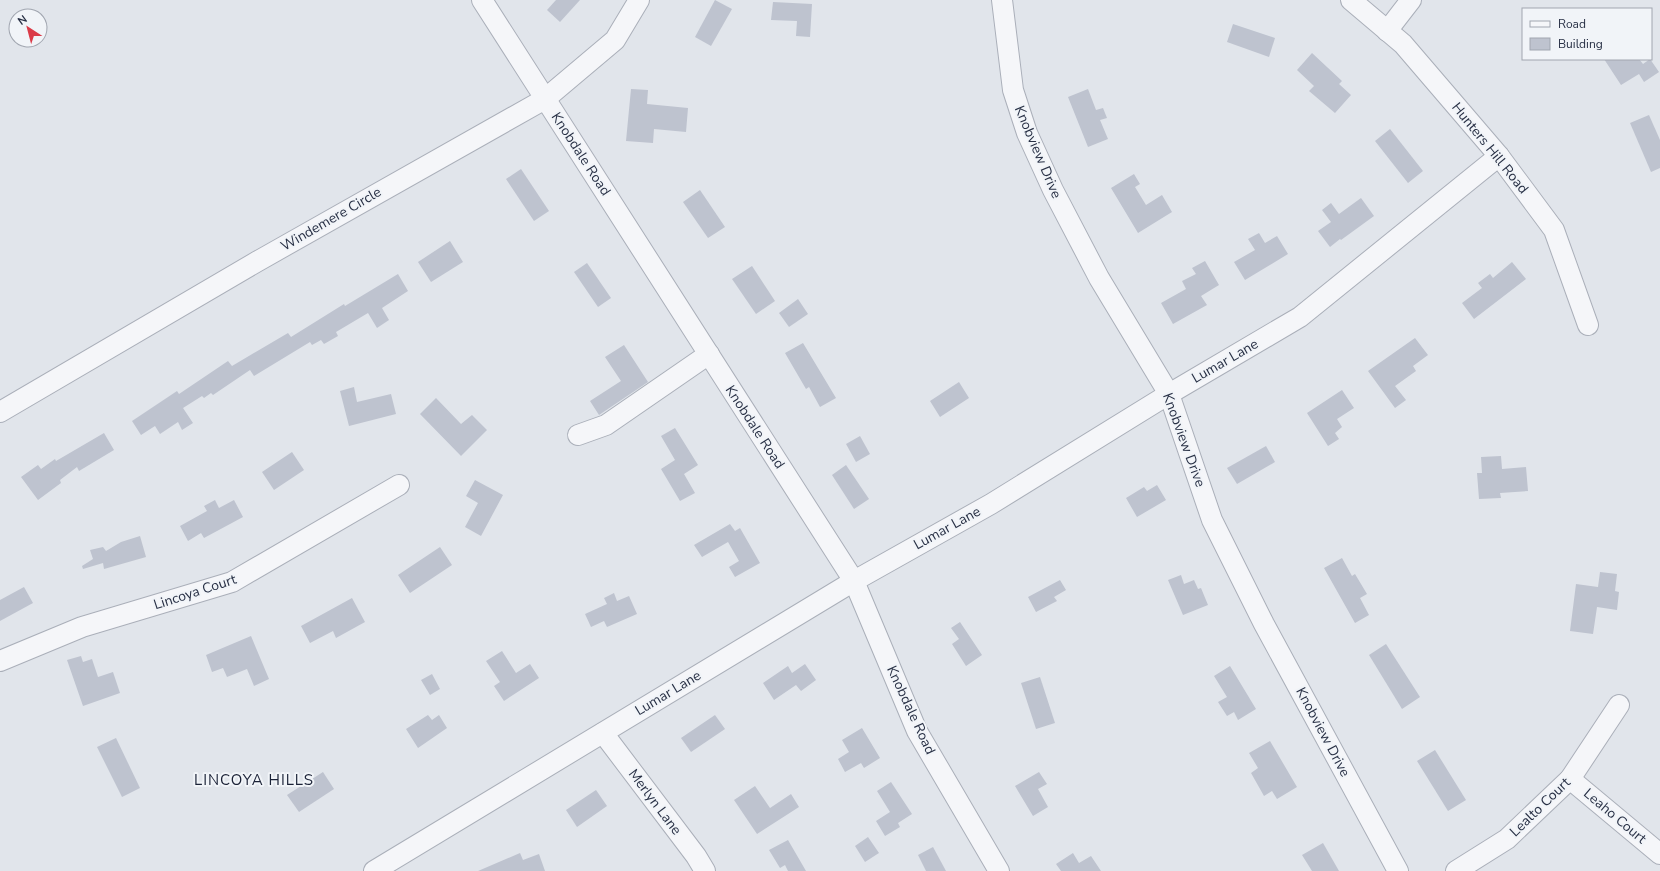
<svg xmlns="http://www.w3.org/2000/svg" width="1660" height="871" viewBox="0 0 1660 871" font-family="'Nunito Sans',sans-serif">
  <rect width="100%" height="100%" fill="#e1e5eb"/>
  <g fill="#bec3cf">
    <path d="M 556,0 L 580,0 L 560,22 L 547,10 Z"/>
    <path d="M 715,0 L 732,9 L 711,46 L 695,37 Z"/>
    <path d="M 773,2 L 812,4 L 810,37 L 796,36 L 797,21 L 771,20 Z"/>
    <path d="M 1233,24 L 1275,38 L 1269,57 L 1227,42 Z"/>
    <path d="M 1312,53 L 1342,81 L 1339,84 L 1351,95 L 1335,113 L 1309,91 L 1314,86 L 1297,70 Z"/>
    <path d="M 1604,59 L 1639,59 L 1643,64 L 1650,59 L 1659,72 L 1644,82 L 1639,74 L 1621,85 Z"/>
    <path d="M 631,89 L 648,90 L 647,104 L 688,108 L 686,132 L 654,129 L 653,143 L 626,141 Z"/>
    <path d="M 1088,89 L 1096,110 L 1103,108 L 1107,118 L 1100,120 L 1108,139 L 1088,147 L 1068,97 Z"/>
    <path d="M 1649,115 L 1660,140 L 1660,168 L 1651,172 L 1630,123 Z"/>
    <path d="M 1390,129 L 1423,171 L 1408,183 L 1375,141 Z"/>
    <path d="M 521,169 L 549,211 L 534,221 L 506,179 Z"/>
    <path d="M 1134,174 L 1140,184 L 1135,187 L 1146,205 L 1162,195 L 1172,212 L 1138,233 L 1111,188 Z"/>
    <path d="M 700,190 L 725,227 L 708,238 L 683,202 Z"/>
    <path d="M 1361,198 L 1374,216 L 1341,240 L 1340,239 L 1330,247 L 1318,231 L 1331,222 L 1322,210 L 1331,203 L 1339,214 Z"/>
    <path d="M 1259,233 L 1265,243 L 1277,236 L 1288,254 L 1245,280 L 1234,262 L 1255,250 L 1248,239 Z"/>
    <path d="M 450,241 L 463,262 L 431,282 L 418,262 Z"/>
    <path d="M 1205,261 L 1219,285 L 1201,296 L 1207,305 L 1173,324 L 1161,303 L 1186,289 L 1182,281 L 1196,274 L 1192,268 Z"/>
    <path d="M 1512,262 L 1526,279 L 1474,319 L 1462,303 L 1482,288 L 1478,283 L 1490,274 L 1493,278 Z"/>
    <path d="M 587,263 L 611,298 L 598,307 L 574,272 Z"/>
    <path d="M 752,266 L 775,301 L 756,314 L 732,279 Z"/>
    <path d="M 398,274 L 408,291 L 382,308 L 389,320 L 377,328 L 368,313 L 336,332 L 338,336 L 324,344 L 321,340 L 312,345 L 310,342 L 254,376 L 250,370 L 213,395 L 211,393 L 204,398 L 202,396 L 183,408 L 193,423 L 182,430 L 178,422 L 160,434 L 155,426 L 141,435 L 132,421 L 177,391 L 179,394 L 228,361 L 232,366 L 288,333 L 291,337 L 344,304 L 345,306 Z"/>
    <path d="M 798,299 L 808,314 L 789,327 L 779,313 Z"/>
    <path d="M 1415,338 L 1428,355 L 1413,366 L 1416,371 L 1395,386 L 1406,400 L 1395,408 L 1368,371 Z"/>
    <path d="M 803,343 L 836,398 L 820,407 L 809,387 L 806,389 L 785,353 Z"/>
    <path d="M 624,345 L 648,382 L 599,415 L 590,401 L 621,381 L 605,357 Z"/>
    <path d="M 959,382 L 969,398 L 940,417 L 930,401 Z"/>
    <path d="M 354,387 L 357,402 L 391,394 L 396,414 L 349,426 L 340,391 Z"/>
    <path d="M 1342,390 L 1354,408 L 1337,419 L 1342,427 L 1335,433 L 1339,439 L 1328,446 L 1307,413 Z"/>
    <path d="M 436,398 L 461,424 L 472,415 L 487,430 L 461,456 L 420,414 Z"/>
    <path d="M 675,428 L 698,465 L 684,474 L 695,493 L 680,501 L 661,469 L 675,460 L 661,436 Z"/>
    <path d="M 104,433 L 114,450 L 79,471 L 77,467 L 60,480 L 61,483 L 38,500 L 21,477 L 38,465 L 41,469 L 55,459 L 56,461 Z"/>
    <path d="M 860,436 L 870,454 L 856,462 L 846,444 Z"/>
    <path d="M 1266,446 L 1275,462 L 1237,484 L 1227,468 Z"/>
    <path d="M 292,452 L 304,470 L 274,490 L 262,472 Z"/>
    <path d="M 1501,456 L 1502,469 L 1526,467 L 1528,491 L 1500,493 L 1501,498 L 1479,499 L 1477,473 L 1482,473 L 1481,457 Z"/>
    <path d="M 846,465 L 869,499 L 854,509 L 832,475 Z"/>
    <path d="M 475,480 L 503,495 L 481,536 L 465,527 L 478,503 L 466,496 Z"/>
    <path d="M 1157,485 L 1166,500 L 1137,517 L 1126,498 L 1144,487 L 1147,491 Z"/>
    <path d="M 215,500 L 219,508 L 234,500 L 243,517 L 204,538 L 201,533 L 188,541 L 180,526 L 207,511 L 204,506 Z"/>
    <path d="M 730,524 L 735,531 L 740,528 L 760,563 L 735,577 L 729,567 L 739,561 L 728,542 L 702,557 L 694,545 Z"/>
    <path d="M 140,536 L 146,557 L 104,569 L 103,563 L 83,569 L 82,566 L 93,559 L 90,550 L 103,547 L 106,551 L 121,542 Z"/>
    <path d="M 440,547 L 452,565 L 410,593 L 398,575 Z"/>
    <path d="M 1342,558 L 1352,576 L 1355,574 L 1367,594 L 1360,598 L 1369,615 L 1355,623 L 1324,568 Z"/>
    <path d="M 1600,572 L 1617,574 L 1615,591 L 1619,592 L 1617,610 L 1597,607 L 1593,634 L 1570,631 L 1576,584 L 1598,587 Z"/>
    <path d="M 1181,575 L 1184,584 L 1194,580 L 1198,589 L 1201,588 L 1208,605 L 1183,615 L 1168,580 Z"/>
    <path d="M 1060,580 L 1066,590 L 1054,597 L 1057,601 L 1036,612 L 1028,597 Z"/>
    <path d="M 24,587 L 33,603 L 0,621 L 0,600 Z"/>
    <path d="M 614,593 L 617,601 L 629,596 L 637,614 L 607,627 L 604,621 L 591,627 L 585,614 L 607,604 L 604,598 Z"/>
    <path d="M 352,598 L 365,622 L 336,638 L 333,631 L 310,643 L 301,626 Z"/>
    <path d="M 960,622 L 982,655 L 966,666 L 952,644 L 959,639 L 951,628 Z"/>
    <path d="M 251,636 L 269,679 L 254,686 L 247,669 L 227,677 L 223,668 L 212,672 L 206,655 Z"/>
    <path d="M 1386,644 L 1420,697 L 1402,709 L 1369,655 Z"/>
    <path d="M 502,651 L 516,673 L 530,664 L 539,678 L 504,701 L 494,686 L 500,682 L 486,661 Z"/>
    <path d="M 81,656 L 83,662 L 92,659 L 98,677 L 113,672 L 120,693 L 83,706 L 67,660 Z"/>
    <path d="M 805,664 L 816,680 L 801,691 L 796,685 L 774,700 L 763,683 L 788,666 L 792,673 Z"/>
    <path d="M 1230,666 L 1256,709 L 1238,720 L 1234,712 L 1227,716 L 1218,702 L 1227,697 L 1214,676 Z"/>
    <path d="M 432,674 L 440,689 L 430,695 L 421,680 Z"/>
    <path d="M 1040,677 L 1055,723 L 1036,729 L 1021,683 Z"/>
    <path d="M 428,715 L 432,720 L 439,715 L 447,728 L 418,748 L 406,729 Z"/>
    <path d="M 715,715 L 725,729 L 691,752 L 681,738 Z"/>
    <path d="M 862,728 L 880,758 L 864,768 L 861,763 L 845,772 L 838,759 L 849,752 L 842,740 Z"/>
    <path d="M 116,738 L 140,788 L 122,797 L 97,747 Z"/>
    <path d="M 1270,741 L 1297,787 L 1277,799 L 1272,791 L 1264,796 L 1251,773 L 1258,768 L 1249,753 Z"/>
    <path d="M 1435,750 L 1466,800 L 1448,811 L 1417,761 Z"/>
    <path d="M 323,772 L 334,789 L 299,812 L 287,795 Z"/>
    <path d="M 1039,772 L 1047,784 L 1038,789 L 1048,807 L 1033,816 L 1015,786 Z"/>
    <path d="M 891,782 L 912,814 L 898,823 L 900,827 L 885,836 L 876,821 L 890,812 L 877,791 Z"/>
    <path d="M 755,786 L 770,808 L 791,794 L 799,807 L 757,834 L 734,800 Z"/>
    <path d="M 596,790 L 607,806 L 577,827 L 566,810 Z"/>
    <path d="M 868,837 L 879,853 L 865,862 L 855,846 Z"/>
    <path d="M 788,840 L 806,871 L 788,871 L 785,865 L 780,868 L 769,850 Z"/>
    <path d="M 1323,843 L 1339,871 L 1312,871 L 1302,855 Z"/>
    <path d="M 933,847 L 946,871 L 926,871 L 918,855 Z"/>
    <path d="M 520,853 L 523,860 L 539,854 L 545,871 L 478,871 Z"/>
    <path d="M 1073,853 L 1079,863 L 1091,856 L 1101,871 L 1061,871 L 1056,864 Z"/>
  </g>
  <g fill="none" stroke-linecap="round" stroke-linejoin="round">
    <defs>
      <g id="minor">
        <path d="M 482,0 L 854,581 L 917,731 L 999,871"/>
        <path d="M 1002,0 L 1013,90 L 1027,133 L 1053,190 L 1099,278 L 1169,394 L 1212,520 L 1264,624 L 1398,871"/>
        <path d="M 1351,0 L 1403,44 L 1499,156 L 1554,230 L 1588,325"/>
        <path d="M 1387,31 L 1411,0"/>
        <path d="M 0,412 L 258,261 L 545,99 L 615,40 L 639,0"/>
        <path d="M 578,435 L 606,425 L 709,354"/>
        <path d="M 0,661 L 82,627 L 232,582 L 399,485"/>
        <path d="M 603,733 L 696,856 L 705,871"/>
        <path d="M 1570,779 L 1660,854"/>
        <path d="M 374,871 L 854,581 L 991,504 L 1169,394 L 1300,317 L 1499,156"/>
        <path d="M 1456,871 L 1507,839 L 1570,779 L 1619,705"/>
      </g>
    </defs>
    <use href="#minor" stroke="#aaafb9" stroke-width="22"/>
    <use href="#minor" stroke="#f5f6f9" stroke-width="20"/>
  </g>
  <g text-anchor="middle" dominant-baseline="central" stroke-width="4" stroke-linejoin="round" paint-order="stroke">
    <g font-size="14" fill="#283045" stroke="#f1f4f8">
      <text transform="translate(1490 148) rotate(51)">Hunters Hill Road</text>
      <text transform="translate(1038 152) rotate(67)">Knobview Drive</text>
      <text transform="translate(581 154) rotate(57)">Knobdale Road</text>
      <text transform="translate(331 219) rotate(-30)">Windemere Circle</text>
      <text transform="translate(1225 361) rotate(-30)">Lumar Lane</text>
      <text transform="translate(755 427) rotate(57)">Knobdale Road</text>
      <text transform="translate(1184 440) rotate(70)">Knobview Drive</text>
      <text transform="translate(947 528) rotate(-29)">Lumar Lane</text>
      <text transform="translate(195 592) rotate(-18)">Lincoya Court</text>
      <text transform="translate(668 693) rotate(-31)">Lumar Lane</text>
      <text transform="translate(911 710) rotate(65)">Knobdale Road</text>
      <text transform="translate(1323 732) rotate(62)">Knobview Drive</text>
      <text transform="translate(655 802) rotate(53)">Merlyn Lane</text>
      <text transform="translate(1540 807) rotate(-44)">Lealto Court</text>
      <text transform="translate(1615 816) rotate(40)">Leaho Court</text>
    </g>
    <g font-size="15" letter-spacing="1" fill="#1a2136" stroke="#f1f4f8">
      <text x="254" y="780">LINCOYA HILLS</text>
    </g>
  </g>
  <rect x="1522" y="8" width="130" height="52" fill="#f1f4f8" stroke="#a1a6b0"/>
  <rect x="1530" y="21" width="20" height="6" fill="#f5f6f9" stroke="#a1a6b0"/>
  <text x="1558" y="28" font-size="12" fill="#283045">Road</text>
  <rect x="1530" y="38" width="20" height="12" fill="#bec3cf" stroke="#a1a6b0"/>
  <text x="1558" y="48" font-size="12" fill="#283045">Building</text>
  <g transform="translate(28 28) rotate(324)"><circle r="19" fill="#f1f4f8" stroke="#a1a6b0"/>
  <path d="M0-3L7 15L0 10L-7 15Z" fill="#db3b48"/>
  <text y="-6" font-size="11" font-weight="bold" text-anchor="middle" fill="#283045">N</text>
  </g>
</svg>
